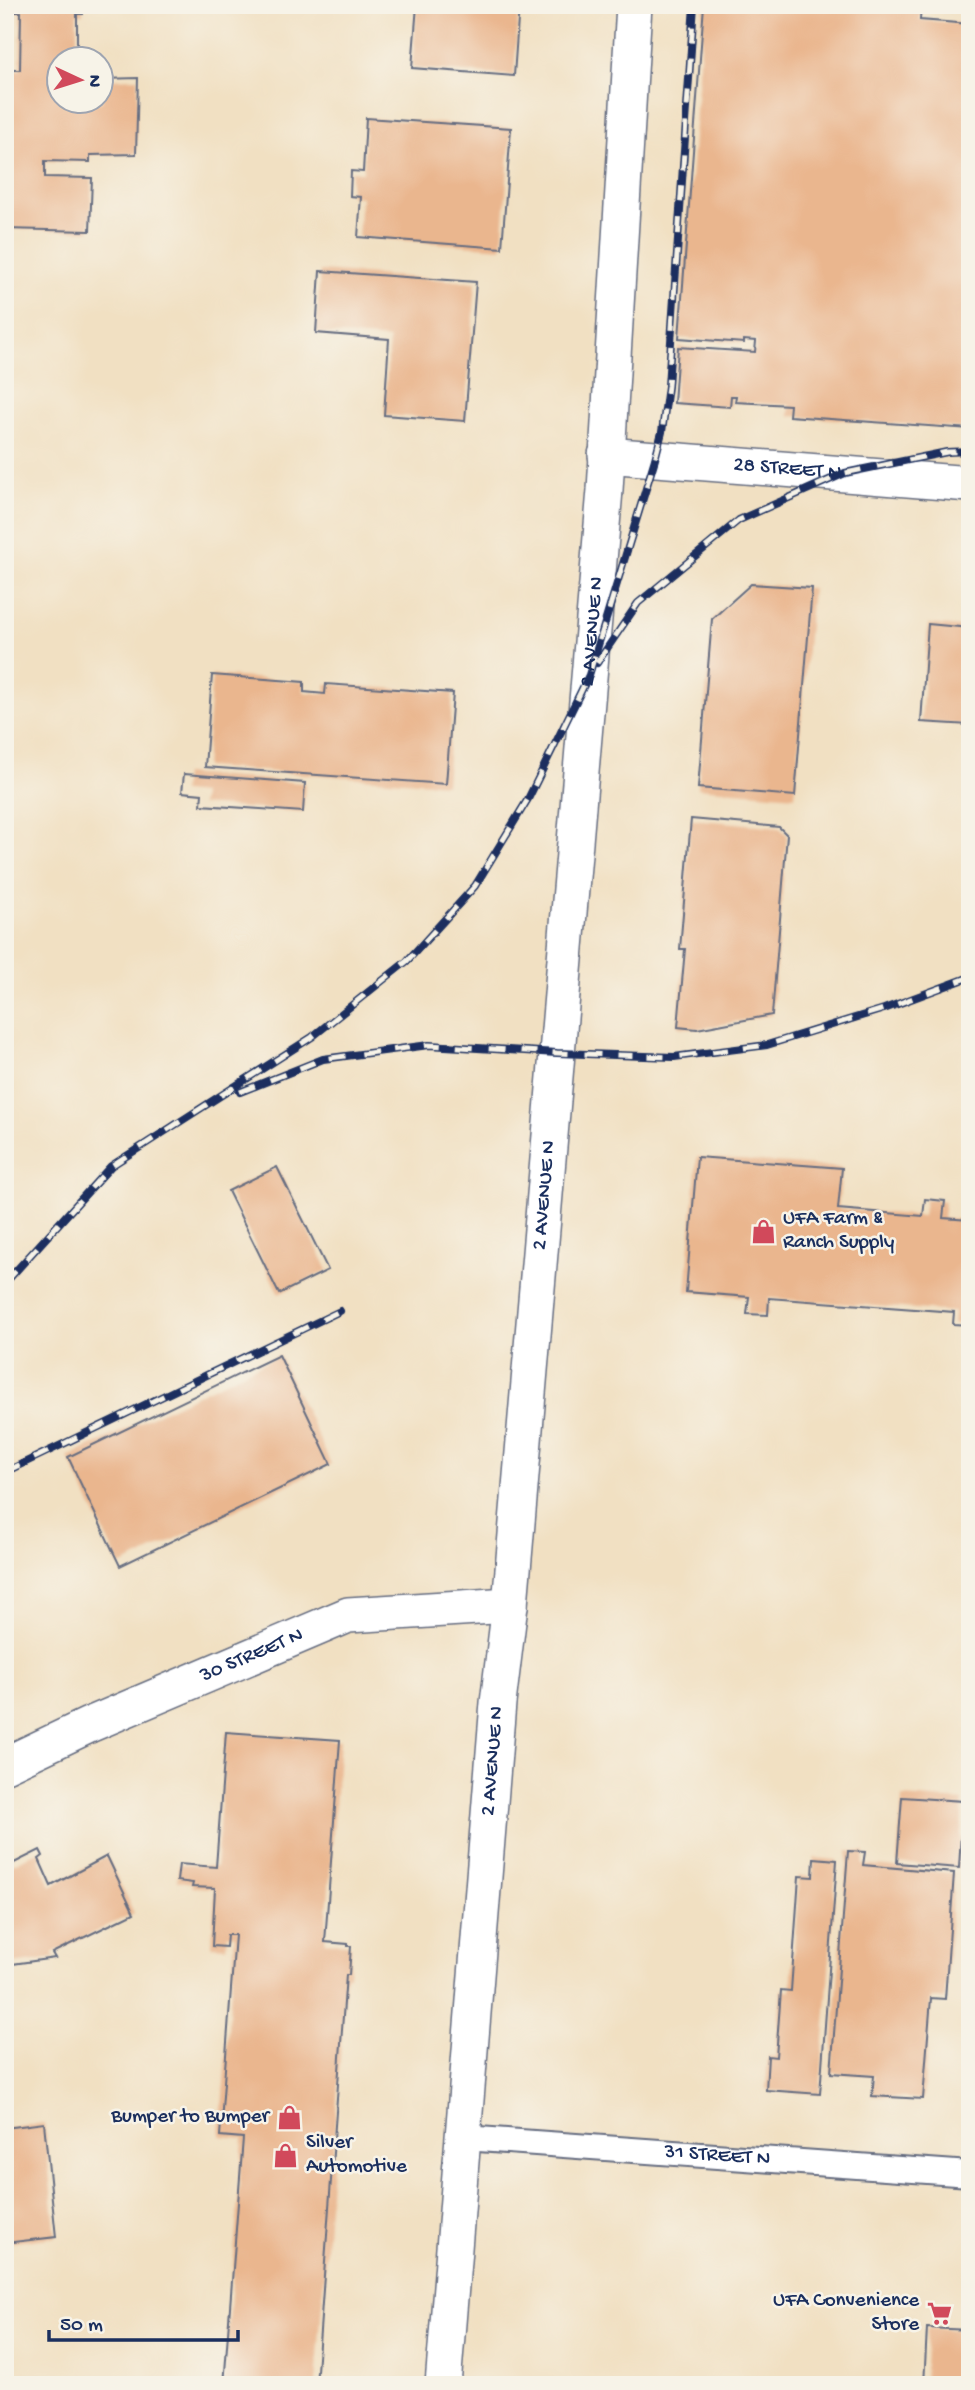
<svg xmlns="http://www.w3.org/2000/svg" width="975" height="2390" viewBox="0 0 975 2390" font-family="'Gochi Hand',sans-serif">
  <rect width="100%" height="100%" fill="#f7f3e8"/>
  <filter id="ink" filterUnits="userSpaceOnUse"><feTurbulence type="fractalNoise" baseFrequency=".0143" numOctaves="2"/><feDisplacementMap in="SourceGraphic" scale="14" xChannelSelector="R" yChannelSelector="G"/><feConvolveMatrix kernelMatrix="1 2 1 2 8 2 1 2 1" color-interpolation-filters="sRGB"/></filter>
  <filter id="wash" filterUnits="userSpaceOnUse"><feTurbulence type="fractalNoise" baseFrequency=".00686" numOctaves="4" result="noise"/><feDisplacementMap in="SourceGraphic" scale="28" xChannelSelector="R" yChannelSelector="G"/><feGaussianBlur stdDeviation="1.57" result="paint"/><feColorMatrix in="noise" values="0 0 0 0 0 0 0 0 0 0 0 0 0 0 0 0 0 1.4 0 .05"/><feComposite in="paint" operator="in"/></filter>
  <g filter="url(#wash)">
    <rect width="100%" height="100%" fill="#f1e0c2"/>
    <g id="blocks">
      <g fill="#eab68e">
        <path d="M 13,5 L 83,5 L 83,14 L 77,14 L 77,60 L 60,60 L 60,102 L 102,102 L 102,79 L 138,78 L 136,154 L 90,155 L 90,162 L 45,161 L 45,177 L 92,178 L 90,231 L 5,229 L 5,70 L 20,70 L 21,12 L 13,12 Z"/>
        <path d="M 417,5 L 519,5 L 514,76 L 412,68 Z"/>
        <path d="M 704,5 L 921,5 L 920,20 L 970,24 L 970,429 L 789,416 L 790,405 L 735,402 L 736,396 L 731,396 L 730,407 L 674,403 L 678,347 L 755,352 L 756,341 L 744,340 L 744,343 L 679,338 Z"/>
        <path d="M 366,118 L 511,128 L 502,248 L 358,237 L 361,197 L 350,196 L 351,171 L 363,172 Z"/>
        <path d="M 320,271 L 476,282 L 465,421 L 384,415 L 389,339 L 316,333 Z"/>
        <path d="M 751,584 L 812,588 L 795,796 L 698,788 L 712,619 Z"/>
        <path d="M 928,624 L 970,628 L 970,725 L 921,722 Z"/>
        <path d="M 212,675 L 304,682 L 304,692 L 325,694 L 326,684 L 453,693 L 446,784 L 205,767 Z"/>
        <path d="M 184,774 L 305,783 L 303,812 L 201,805 L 202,794 L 182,792 Z"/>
        <path d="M 691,819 L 779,827 L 787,835 L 772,1015 L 697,1029 L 678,1027 L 685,949 L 680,949 Z"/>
        <path d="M 697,1157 L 842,1168 L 838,1209 L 923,1216 L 925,1199 L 945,1201 L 943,1218 L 970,1220 L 970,1325 L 953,1324 L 954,1312 L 769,1298 L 768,1315 L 747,1314 L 749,1297 L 686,1292 Z"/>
        <path d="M 277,1167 L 328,1270 L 279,1294 L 228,1191 Z"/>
        <path d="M 279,1355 L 331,1464 L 120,1566 L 68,1457 Z"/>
        <path d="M 226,1732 L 340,1740 L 325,1942 L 348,1944 L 348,1946 L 351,1946 L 349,1975 L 346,1975 L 316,2385 L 224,2385 L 243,2138 L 220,2136 L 235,1935 L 227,1935 L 226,1947 L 212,1946 L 215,1888 L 192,1887 L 193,1883 L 177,1881 L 179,1864 L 216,1867 Z"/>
        <path d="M 902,1797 L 963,1801 L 959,1868 L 897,1863 Z"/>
        <path d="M 40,1850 L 43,1856 L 39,1859 L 51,1886 L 107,1856 L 134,1913 L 52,1953 L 55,1958 L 5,1965 L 5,1862 L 10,1865 Z"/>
        <path d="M 848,1851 L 865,1852 L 863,1865 L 954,1873 L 945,1999 L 931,1998 L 923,2099 L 872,2096 L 874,2076 L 831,2073 Z"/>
        <path d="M 814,1858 L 837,1860 L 820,2094 L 766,2090 L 768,2056 L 776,2057 L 781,1990 L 791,1991 L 799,1876 L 813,1877 Z"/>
        <path d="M 44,2123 L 56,2237 L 5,2243 L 5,2128 Z"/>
        <path d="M 927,2328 L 970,2330 L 970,2385 L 924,2385 Z"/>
      </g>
    </g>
  </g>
  <g filter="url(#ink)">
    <use href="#blocks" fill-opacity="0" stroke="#666d81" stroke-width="2"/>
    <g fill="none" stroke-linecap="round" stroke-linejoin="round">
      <defs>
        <g id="street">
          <path id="s1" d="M 464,2138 L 970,2174"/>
        </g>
        <g id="secondary">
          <path id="s2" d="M 606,455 L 970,484"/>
          <path id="s3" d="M 5,1765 L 89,1725 L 348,1615 L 510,1605"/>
          <path id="s4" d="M 443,2385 L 498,1703 L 510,1605 L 605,490 L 634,5"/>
        </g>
      </defs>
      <use href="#street" stroke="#666d81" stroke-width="28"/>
      <use href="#secondary" stroke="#666d81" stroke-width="38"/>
      <use href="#street" stroke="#fff" stroke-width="24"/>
      <use href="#secondary" stroke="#fff" stroke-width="35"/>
      <defs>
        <g id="rail">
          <path d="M 597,663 L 638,603 L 739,520 L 845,473 L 947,452 L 970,451"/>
          <path d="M 240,1092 L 323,1059 L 429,1045 L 557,1053 L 674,1057 L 767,1045 L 884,1009 L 970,977"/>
          <path d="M 5,1283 L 111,1166 L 312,1037 L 407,961 L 475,886 L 528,799 L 589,675 L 655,459 L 662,432 L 668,386 L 694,5"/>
          <path d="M 5,1472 L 340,1311"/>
        </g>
      </defs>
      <use href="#rail" stroke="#1b2f5e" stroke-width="8"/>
      <use href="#rail" stroke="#f7f3e8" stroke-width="5" stroke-dasharray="16" stroke-linecap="butt"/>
    </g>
  </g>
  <defs>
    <symbol id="shop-bare" viewBox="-9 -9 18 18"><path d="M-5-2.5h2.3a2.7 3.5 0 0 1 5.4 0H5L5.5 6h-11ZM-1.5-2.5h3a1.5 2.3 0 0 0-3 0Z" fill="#d1495b" stroke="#f7f3e8" stroke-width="2.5" paint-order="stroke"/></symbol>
    <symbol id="supermarket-bare" viewBox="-9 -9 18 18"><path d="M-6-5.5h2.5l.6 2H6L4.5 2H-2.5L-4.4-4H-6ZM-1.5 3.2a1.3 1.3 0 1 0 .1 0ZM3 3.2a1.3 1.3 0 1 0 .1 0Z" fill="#d1495b" stroke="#f7f3e8" stroke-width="2.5" paint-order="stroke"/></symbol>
  </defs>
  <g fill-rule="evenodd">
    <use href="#shop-bare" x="746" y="1214" width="35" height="35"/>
    <use href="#shop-bare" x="272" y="2100" width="35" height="35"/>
    <use href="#shop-bare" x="268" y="2138" width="35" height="35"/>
    <use href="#supermarket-bare" x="922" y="2296" width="35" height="35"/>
  </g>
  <g text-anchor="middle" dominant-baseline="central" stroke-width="5" stroke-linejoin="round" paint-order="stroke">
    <g font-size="21" fill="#1b2f5e" stroke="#f7f3e8">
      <text stroke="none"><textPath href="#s2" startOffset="182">28 STREET N</textPath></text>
      <text stroke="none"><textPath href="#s4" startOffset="1760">2 AVENUE N</textPath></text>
      <text stroke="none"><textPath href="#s4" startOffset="1194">2 AVENUE N</textPath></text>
      <text stroke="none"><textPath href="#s3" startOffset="270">30 STREET N</textPath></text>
      <text stroke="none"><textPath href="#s4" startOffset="626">2 AVENUE N</textPath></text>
      <text stroke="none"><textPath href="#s1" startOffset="254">31 STREET N</textPath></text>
    </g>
    <g font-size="21" fill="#1b2f5e" stroke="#f7f3e8" text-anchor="start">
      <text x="783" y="1219">UFA Farm &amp;<tspan x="783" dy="24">Ranch Supply</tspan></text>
      <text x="269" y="2117" text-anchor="end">Bumper to Bumper</text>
      <text x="306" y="2143">Silver<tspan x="306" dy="24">Automotive</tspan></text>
      <text x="919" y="2301" text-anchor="end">UFA Convenience<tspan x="919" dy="24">Store</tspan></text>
    </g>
  </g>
  <rect width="975" height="2390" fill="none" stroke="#f7f3e8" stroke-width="28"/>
  <g transform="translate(80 80) rotate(94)"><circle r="33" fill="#f7f3e8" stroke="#9fa5b1" stroke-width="2"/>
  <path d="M0-5L12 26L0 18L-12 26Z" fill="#d1495b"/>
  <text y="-10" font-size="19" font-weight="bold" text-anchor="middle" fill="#1b2f5e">N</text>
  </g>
  <path d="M49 2330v10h189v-10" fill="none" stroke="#1b2f5e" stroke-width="3.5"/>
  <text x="60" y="2330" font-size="21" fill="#1b2f5e" stroke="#f7f3e8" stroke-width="5" paint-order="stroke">50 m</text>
</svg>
